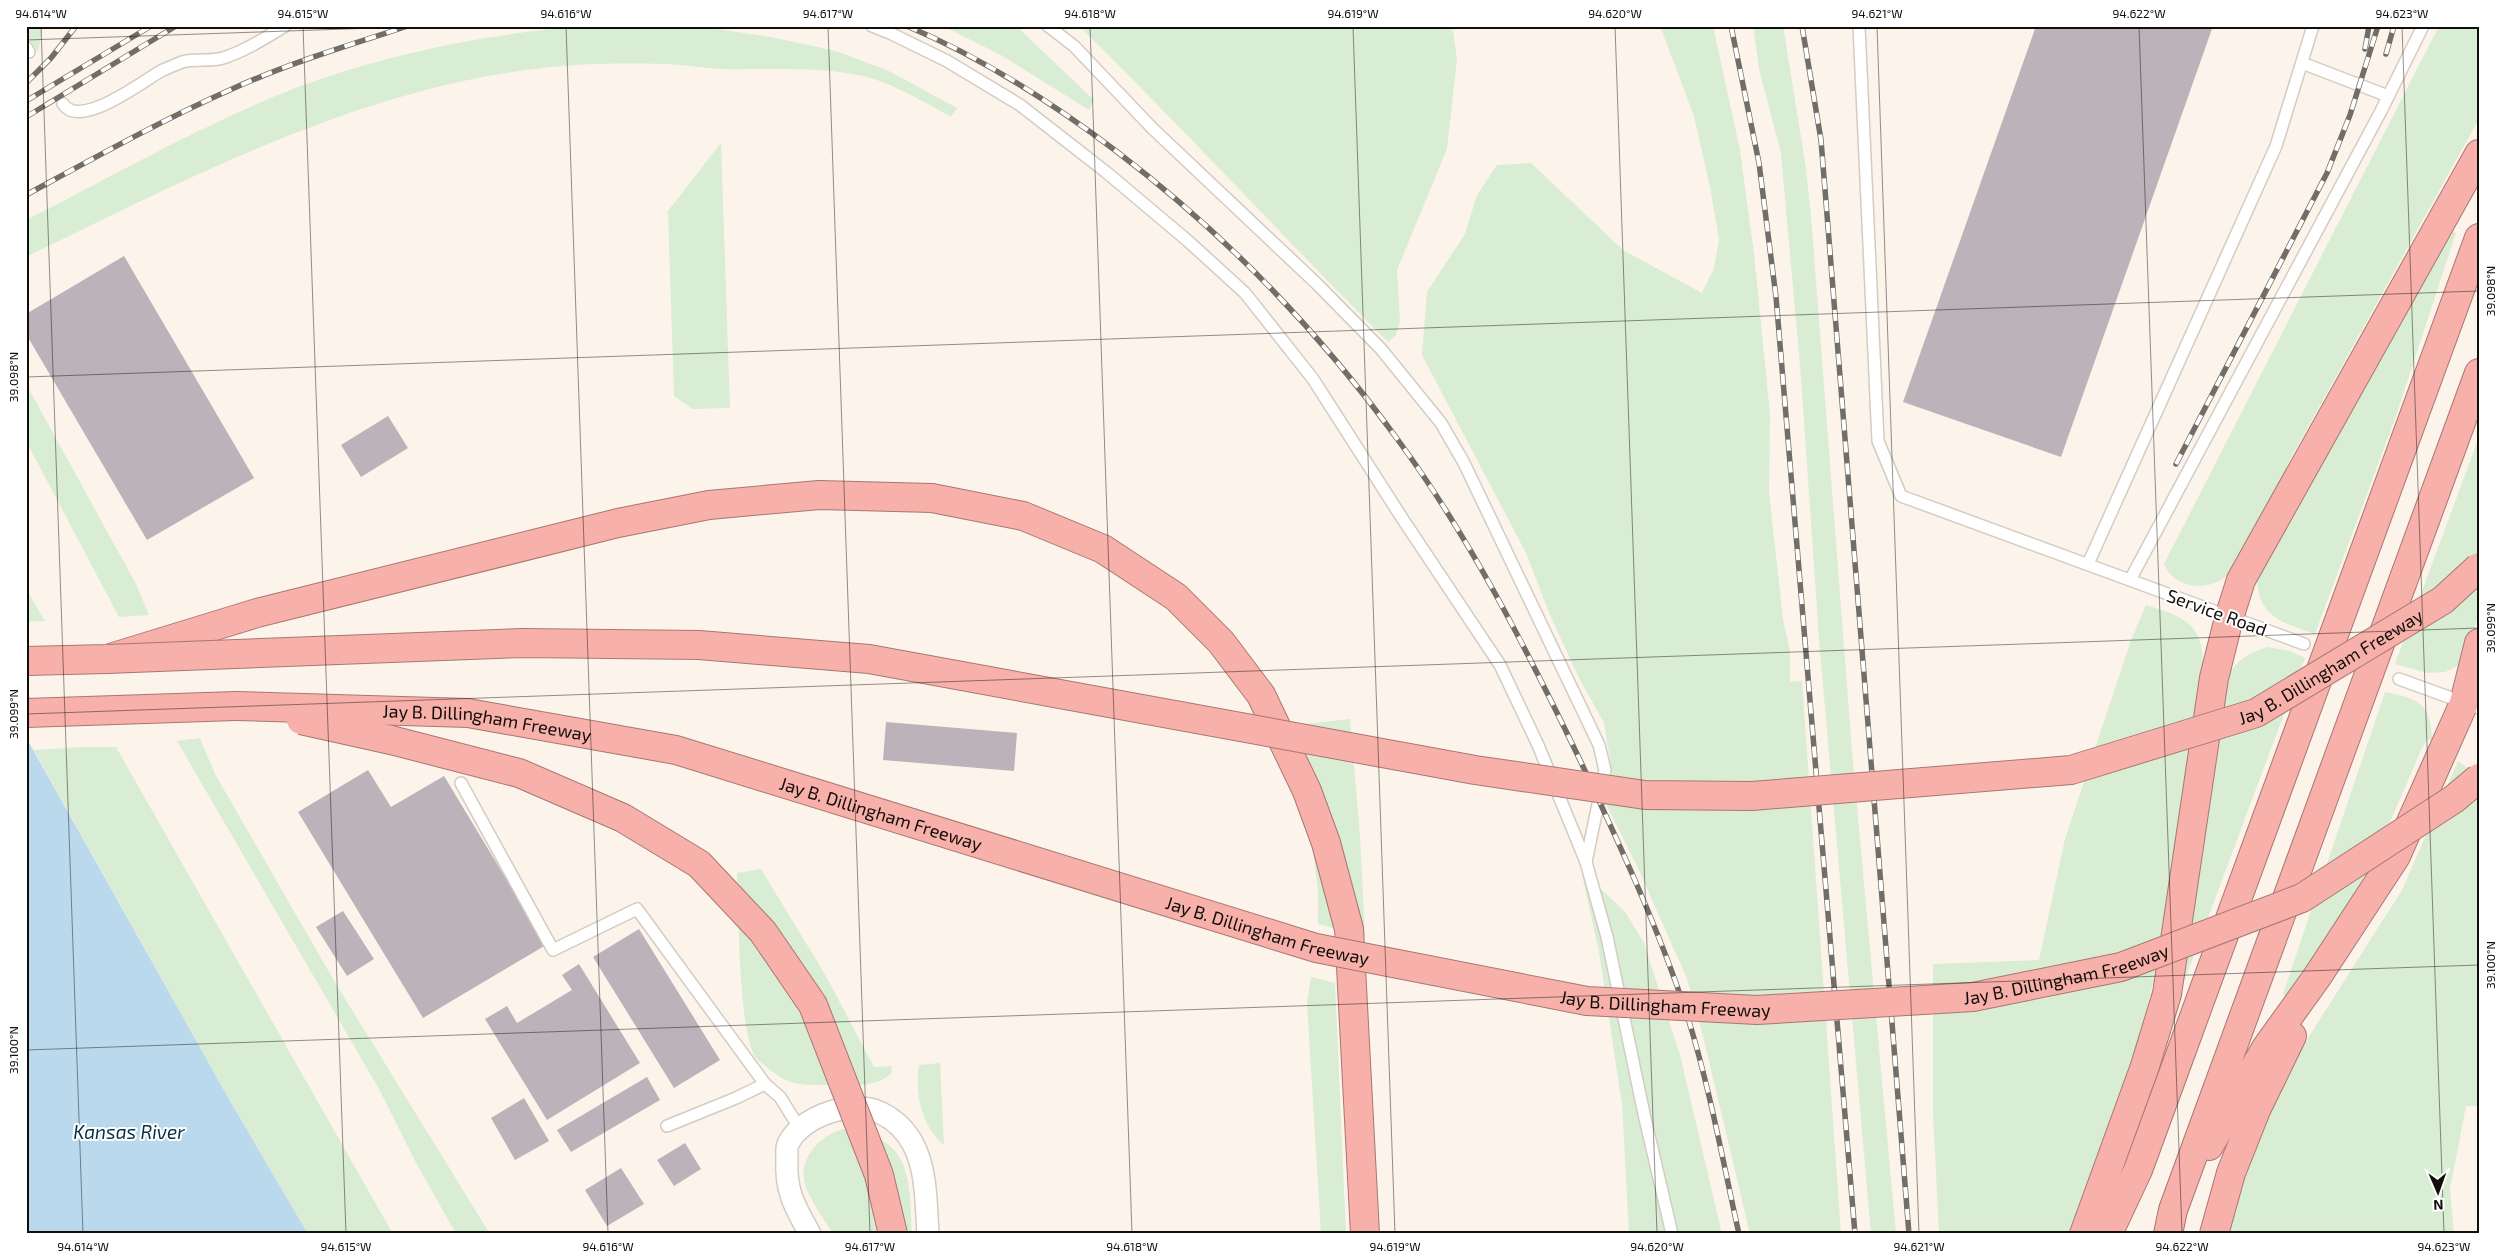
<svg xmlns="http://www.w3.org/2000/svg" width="2505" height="1260" viewBox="0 0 2505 1260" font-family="'Exo 2',sans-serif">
  <rect width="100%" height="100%" fill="#fcf4ea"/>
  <g fill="#d9ecd4">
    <path d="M 26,26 L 43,26 L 38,52 L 26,35 Z"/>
    <path d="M 586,26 L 704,27 L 771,37 L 836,51 L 889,71 L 957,108 L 951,117 C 929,104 887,81 863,76 C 816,66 769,70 722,69 C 702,68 683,64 663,64 C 628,63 586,63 551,67 C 364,86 193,176 26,257 L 26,220 C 127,169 237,104 345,71 C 424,47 504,32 586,26 Z"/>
    <path d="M 943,26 L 1016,26 L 1094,100 L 1089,110 L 999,54 Z"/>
    <path d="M 1079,26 L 1449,26 L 1453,31 L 1457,60 L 1447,149 L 1397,270 L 1400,321 L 1396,335 L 1388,342 C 1284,238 1184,129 1079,26 Z"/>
    <path d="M 1660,26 L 1713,26 L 1740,150 L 1754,254 L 1770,414 L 1769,492 L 1783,619 L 1790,651 L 1790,682 L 1802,681 L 1841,1234 L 1750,1234 L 1703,1036 L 1686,976 L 1636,864 L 1605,802 L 1612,772 L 1604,723 L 1579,678 L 1550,615 L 1526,553 L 1422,355 L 1427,292 L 1465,234 L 1477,195 L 1497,165 L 1531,163 L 1623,250 L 1702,293 L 1714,268 L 1719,239 L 1710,187 L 1694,116 Z"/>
    <path d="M 1753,26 L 1783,26 L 1806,168 L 1811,216 L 1852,751 L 1896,1234 L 1871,1234 L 1819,639 L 1801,377 L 1781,153 L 1759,69 Z"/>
    <path d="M 2439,26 L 2479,26 L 2479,119 L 2293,454 L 2236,567 C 2232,570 2228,575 2224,578 C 2205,592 2173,587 2164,564 Z"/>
    <path d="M 721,143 L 730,408 L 693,409 L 674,396 L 668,211 Z"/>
    <path d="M 2449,230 L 2456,233 L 2396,416 L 2315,634 C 2284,623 2259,618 2257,580 Z"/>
    <path d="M 26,384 L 136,584 L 149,615 L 119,617 L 26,441 Z"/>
    <path d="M 2479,437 L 2479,612 L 2471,643 L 2464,660 L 2459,665 L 2445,672 L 2427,673 L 2395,664 Z"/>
    <path d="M 26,589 L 45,621 L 26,622 Z"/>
    <path d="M 2146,605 C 2184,617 2204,623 2203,668 C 2186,781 2176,898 2147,1008 C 2127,1085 2096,1159 2068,1234 L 1939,1234 L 1933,1113 L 1933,964 L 2039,960 L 2065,839 L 2131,640 Z"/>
    <path d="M 2268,647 L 2290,651 L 2305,658 L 2169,1022 L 2228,677 C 2236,660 2250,652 2268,647 Z"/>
    <path d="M 2385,692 C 2417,699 2431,702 2432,739 L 2427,740 L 2422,748 L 2369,871 L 2352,901 L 2287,997 L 2283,994 Z"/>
    <path d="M 1350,719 L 1360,836 L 1365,937 L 1318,924 L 1318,889 L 1296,725 Z"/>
    <path d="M 200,738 L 215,774 L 336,984 L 490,1234 L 456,1234 L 414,1159 L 379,1089 L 177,741 Z"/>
    <path d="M 80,747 L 116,747 L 393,1234 L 308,1234 L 230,1101 L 34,750 Z"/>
    <path d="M 2458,761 L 2479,776 L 2479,1106 L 2466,1106 L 2450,1189 L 2454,1233 L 2219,1234 L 2287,1071 L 2402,890 Z"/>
    <path d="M 761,869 L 826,976 L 874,1067 L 892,1066 L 891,1074 C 873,1089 847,1085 825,1085 C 799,1085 788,1085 768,1068 C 765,1065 759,1062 756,1058 C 738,1033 739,909 737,873 Z"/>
    <path d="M 1581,870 L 1625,912 L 1644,943 L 1680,1055 L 1722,1234 L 1629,1234 L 1622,1104 L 1599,952 Z"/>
    <path d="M 1311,977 L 1335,983 L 1346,1234 L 1321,1234 L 1307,1002 Z"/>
    <path d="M 940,1063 L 944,1145 C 922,1128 914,1092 919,1065 Z"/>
    <path d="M 843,1129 C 911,1136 910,1177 912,1234 L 833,1234 C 824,1219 812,1203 806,1187 C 796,1159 820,1136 843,1129 Z"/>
  </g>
  <path fill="#bbd9ec" d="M 26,737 L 230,1101 L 308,1234 L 26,1234 Z"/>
  <g fill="#bcb2ba">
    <path d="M 2036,26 L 2213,26 L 2061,457 L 1903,402 Z"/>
    <path d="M 124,256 L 254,478 L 147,540 L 26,334 L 26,314 Z"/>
    <path d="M 388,416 L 408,448 L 361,477 L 341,445 Z"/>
    <path d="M 886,722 L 1017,733 L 1014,771 L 883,760 Z"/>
    <path d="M 368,770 L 391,807 L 444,776 L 546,945 L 423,1018 L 298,812 Z"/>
    <path d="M 343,911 L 374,959 L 347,976 L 316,927 Z"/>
    <path d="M 639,929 L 720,1060 L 674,1088 L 593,957 Z"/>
    <path d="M 579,964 L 640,1063 L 547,1120 L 485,1019 L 507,1006 L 517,1023 L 572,990 L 562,975 Z"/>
    <path d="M 647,1077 L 660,1100 L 571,1152 L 557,1130 Z"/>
    <path d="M 524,1098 L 549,1141 L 515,1160 L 491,1118 Z"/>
    <path d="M 685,1143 L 701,1169 L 674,1186 L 657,1160 Z"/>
    <path d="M 621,1168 L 644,1204 L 607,1226 L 585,1190 Z"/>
  </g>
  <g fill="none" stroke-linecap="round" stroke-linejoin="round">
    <defs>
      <g id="lane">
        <path d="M 872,26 L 892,34 L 947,61 L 1020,105 L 1106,172 L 1188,241 L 1245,293 L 1313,379 L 1402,518 L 1500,665 L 1538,745 L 1586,862 L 1607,937 L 1644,1114 L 1672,1234"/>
        <path d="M 1048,26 L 1074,46 L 1152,128 L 1317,284 L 1381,349 L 1441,423 L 1464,463 L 1599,745 L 1605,770 L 1586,862"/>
        <path d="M 1859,26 L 1878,441 L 1901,496 L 2304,644"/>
        <path d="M 26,47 L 29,52"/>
        <path d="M 2302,63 L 2388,96"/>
        <path d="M 63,104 C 80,130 143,81 161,71 C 167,68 175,65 182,62 C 196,58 210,62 223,58 C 245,51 265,38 285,26"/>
        <path d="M 2088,564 L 2276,146 L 2313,26"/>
        <path d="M 2130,580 L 2381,111 L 2423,26"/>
        <path d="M 2399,679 L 2479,708"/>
        <path d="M 461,783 L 553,950 L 637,909 L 765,1084 L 780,1097 L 800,1129"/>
        <path d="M 667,1126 L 736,1098 L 765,1084"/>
      </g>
      <path id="street" d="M 810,1234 C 795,1207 785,1191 787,1159 C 787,1155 786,1148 788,1144 C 802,1115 853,1099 881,1113 C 895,1120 906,1131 913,1144 C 927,1170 926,1205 928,1234"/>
      <g id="highway">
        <path d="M 26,661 L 107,659 L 257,613 L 618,523 L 709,505 L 819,495 L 932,498 L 1023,516 L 1103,549 L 1176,597 L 1221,642 L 1261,695 L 1307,791 L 1326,843 L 1349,929 L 1365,1234"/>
        <path d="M 26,713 L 236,706"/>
        <path d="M 2209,1146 L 2266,1048 L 2317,977 L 2396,856 L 2464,703 L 2479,643"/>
        <path d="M 2084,1234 L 2145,1066 L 2167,994 L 2214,678 L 2229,618 L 2241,580 L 2479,154"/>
        <path d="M 2108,1234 L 2138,1170 L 2479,238"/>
        <path d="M 2168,1234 L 2173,1210 L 2479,373"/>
        <path d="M 2214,1234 L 2231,1173 L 2256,1110 L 2292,1036"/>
      </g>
    </defs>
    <use href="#lane" stroke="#d3ccc2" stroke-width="14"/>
    <use href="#street" stroke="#d3ccc2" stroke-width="24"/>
    <use href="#highway" stroke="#a77772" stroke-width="30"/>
    <use href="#lane" stroke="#fff" stroke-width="11"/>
    <use href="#street" stroke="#fff" stroke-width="21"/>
    <use href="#highway" stroke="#f8b0aa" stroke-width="28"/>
    <defs>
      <g id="rail">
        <path d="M 907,26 C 983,58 1051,102 1116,151 C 1224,233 1318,330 1398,440 C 1470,538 1526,648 1579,758 C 1619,843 1659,929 1688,1018 C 1710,1089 1723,1162 1739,1234"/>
        <path d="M 1731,26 L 1759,163 L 1776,297 L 1855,1234"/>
        <path d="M 1802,26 L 1821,140 L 1909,1234"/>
        <path d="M 2365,49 L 2369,26"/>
        <path d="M 2386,54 L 2394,26"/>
        <path d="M 26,83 L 51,58 L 76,26"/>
        <path d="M 26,101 L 151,26"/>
        <path d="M 26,117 L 176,26"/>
        <path d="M 26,195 C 94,158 162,120 232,89 C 289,63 349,45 408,26"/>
        <path d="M 2176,464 L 2327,173 L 2350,115 L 2378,26"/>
      </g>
    </defs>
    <use href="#rail" stroke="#726d67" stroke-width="5.5"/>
    <use href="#rail" stroke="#fff" stroke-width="4" stroke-dasharray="11" stroke-linecap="butt"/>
    <defs>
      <g id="highway-bridge">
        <path id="s1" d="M 107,659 L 523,643 L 699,645 L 869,659 L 1475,770 L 1645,795 L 1752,796 L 2071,770 L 2256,713 L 2443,600 L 2479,567"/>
        <path id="s2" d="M 236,706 L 468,713 L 676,750 L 1316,948 L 1587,1001 L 1757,1010 L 1973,997 L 2121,967 L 2302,898 L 2454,799 L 2479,778"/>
        <path d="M 301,720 L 391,740 L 519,773 L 623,818 L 699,864 L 763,932 L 813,1005 L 879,1175 L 893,1234"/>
      </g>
    </defs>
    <use href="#highway-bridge" stroke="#a77772" stroke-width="30" stroke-linecap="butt"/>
    <use href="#highway-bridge" stroke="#f8b0aa" stroke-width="28"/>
  </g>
  <path fill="none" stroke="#100d0a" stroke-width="1" stroke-opacity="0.45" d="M 41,26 L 83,1234M 303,26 L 346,1234M 566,26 L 608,1234M 828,26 L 870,1234M 1090,26 L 1132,1234M 1353,26 L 1395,1234M 1615,26 L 1657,1234M 1877,26 L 1919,1234M 2139,26 L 2182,1234M 2402,26 L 2444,1234M 26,40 L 433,26M 26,377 L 2479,291M 26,714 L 2479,628M 26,1050 L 2479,965"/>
  <g text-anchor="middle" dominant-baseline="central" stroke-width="4" stroke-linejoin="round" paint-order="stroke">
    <g font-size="18" fill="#100d0a" stroke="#fff">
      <text transform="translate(2217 612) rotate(20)">Service Road</text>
      <text stroke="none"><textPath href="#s1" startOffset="2259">Jay B. Dillingham Freeway</textPath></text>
      <text stroke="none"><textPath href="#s2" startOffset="252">Jay B. Dillingham Freeway</textPath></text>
      <text stroke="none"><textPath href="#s2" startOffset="658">Jay B. Dillingham Freeway</textPath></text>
      <text stroke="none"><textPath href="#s2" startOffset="1062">Jay B. Dillingham Freeway</textPath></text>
      <text stroke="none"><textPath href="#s2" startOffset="1872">Jay B. Dillingham Freeway</textPath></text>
      <text stroke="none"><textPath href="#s2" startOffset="1468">Jay B. Dillingham Freeway</textPath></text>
    </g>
    <g font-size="19" font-style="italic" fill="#062f43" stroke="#fff">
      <text x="129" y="1131">Kansas River</text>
    </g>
  </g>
  <rect width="2505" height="1260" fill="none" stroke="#ffffff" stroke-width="55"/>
  <g transform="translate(2438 1192) rotate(178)" stroke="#ffffff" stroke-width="4" paint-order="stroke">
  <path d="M0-4L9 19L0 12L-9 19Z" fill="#100d0a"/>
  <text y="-8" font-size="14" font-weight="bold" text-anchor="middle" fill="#100d0a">N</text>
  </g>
  <rect x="28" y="28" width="2450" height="1204" fill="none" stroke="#100d0a" stroke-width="2"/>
  <g font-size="12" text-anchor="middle" fill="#100d0a">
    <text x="41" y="18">94.614°W</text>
    <text x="303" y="18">94.615°W</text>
    <text x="566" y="18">94.616°W</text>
    <text x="828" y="18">94.617°W</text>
    <text x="1090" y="18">94.618°W</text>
    <text x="1353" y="18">94.619°W</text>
    <text x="1615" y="18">94.620°W</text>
    <text x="1877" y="18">94.621°W</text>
    <text x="2139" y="18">94.622°W</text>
    <text x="2402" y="18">94.623°W</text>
    <text transform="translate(2491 291) rotate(-90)" y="4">39.098°N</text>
    <text transform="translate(14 377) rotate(-90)" y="4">39.098°N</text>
    <text transform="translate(2491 628) rotate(-90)" y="4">39.099°N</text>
    <text transform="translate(14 714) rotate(-90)" y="4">39.099°N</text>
    <text transform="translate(2491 965) rotate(-90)" y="4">39.100°N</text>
    <text transform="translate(14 1050) rotate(-90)" y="4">39.100°N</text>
    <text x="83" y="1251">94.614°W</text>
    <text x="346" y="1251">94.615°W</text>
    <text x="608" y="1251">94.616°W</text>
    <text x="870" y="1251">94.617°W</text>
    <text x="1132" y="1251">94.618°W</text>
    <text x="1395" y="1251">94.619°W</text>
    <text x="1657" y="1251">94.620°W</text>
    <text x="1919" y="1251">94.621°W</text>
    <text x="2182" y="1251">94.622°W</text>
    <text x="2444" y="1251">94.623°W</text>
  </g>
</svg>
